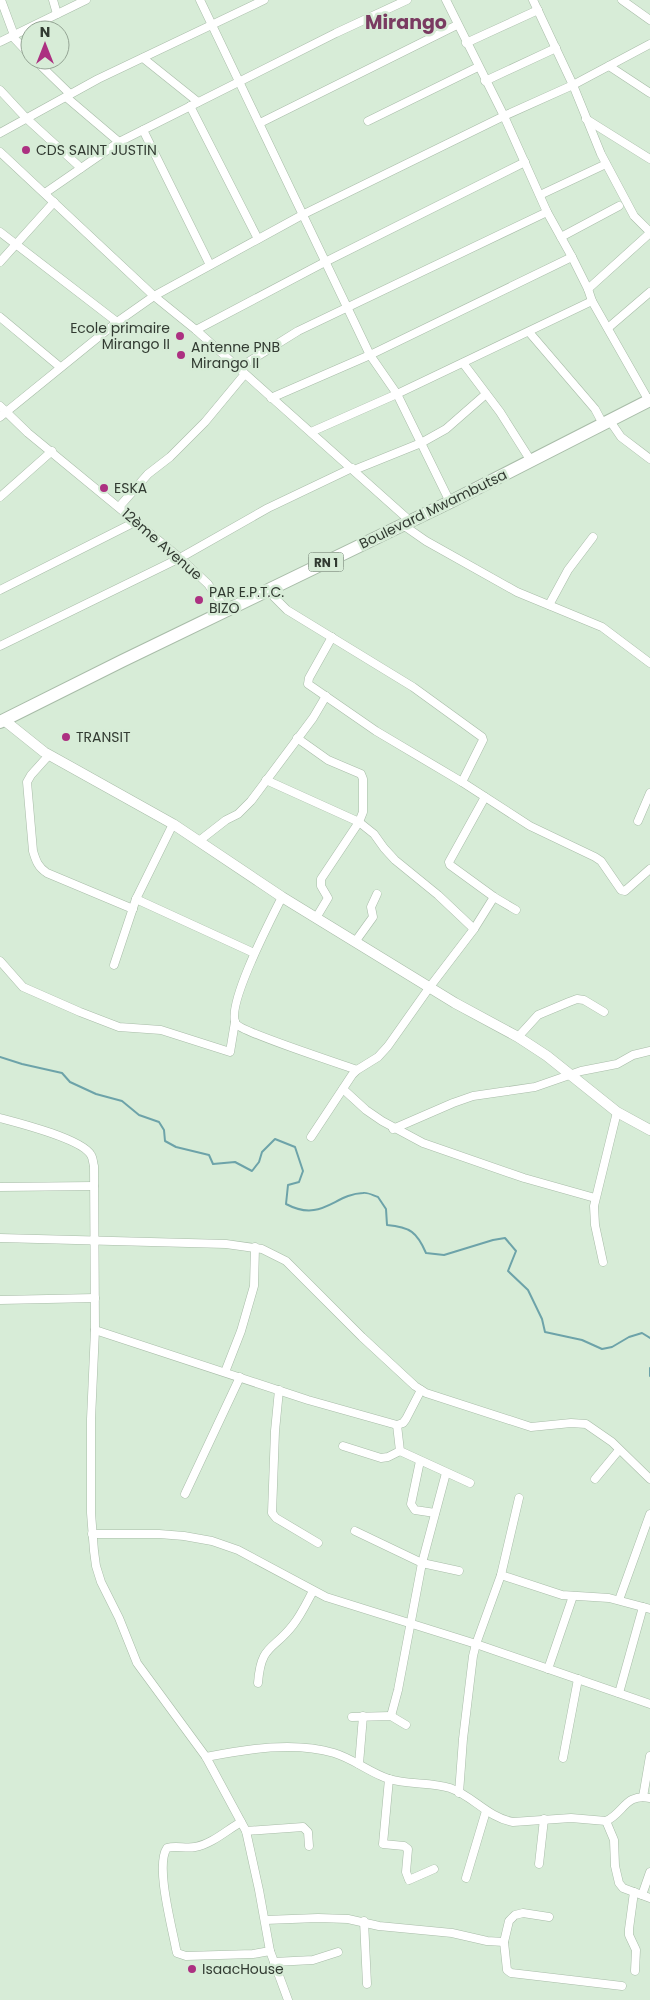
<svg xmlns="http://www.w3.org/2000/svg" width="650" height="2000" viewBox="0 0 650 2000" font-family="Poppins,sans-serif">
  <rect width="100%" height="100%" fill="#d7ecd7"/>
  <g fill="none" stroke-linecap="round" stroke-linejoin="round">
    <g stroke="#6da3a9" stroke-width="2">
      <path d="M 0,1057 L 22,1064 L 62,1073 L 70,1082 L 96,1094 L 122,1101 L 139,1115 L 159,1122 L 164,1130 L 165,1141 L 176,1147 L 209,1155 L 213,1164 L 235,1162 L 252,1171 L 259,1162 L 262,1152 L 275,1139 L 295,1147 L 303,1171 L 299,1182 L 288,1185 L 286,1204 C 322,1223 334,1194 363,1193 C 368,1192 374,1196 378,1197 L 386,1209 L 387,1225 C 410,1227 417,1232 426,1253 L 444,1255 L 493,1240 L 505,1238 L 516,1251 L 508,1271 L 528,1290 L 542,1319 L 545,1332 L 582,1340 L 602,1349 L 612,1347 L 629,1337 L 642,1333 L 650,1338"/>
      <path d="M 650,1368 L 650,1376"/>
    </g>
    <defs>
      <g id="minor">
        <path d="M 1,0 L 14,35"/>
        <path d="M 53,0 L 57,14"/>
        <path d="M 200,0 L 370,355 L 397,394 L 450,502"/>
        <path d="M 446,0 L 504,116 L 547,212 L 572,257 L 588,289 L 592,301 L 649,401"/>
        <path d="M 533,0 L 573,85 L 601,154 L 634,216 L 650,232"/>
        <path d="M 622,0 L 650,20"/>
        <path d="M 12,36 L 30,55"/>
        <path d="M 0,42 L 86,0"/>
        <path d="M 466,43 L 538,10"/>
        <path d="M 143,58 L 198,102"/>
        <path d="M 35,60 L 70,94"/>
        <path d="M 609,66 L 650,93"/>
        <path d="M 485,81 L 556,48"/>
        <path d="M 0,90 L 26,118 L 81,168"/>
        <path d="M 66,97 L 119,142"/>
        <path d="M 190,106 L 258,239"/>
        <path d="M 586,119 L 650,159"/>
        <path d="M 368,121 L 478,67"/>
        <path d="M 260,123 L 457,25"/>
        <path d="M 143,130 L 210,265"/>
        <path d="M 0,133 L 98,79 L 264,0"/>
        <path d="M 0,152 L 154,296 L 196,330 L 410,521"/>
        <path d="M 45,193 L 119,142 L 336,33 L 407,0"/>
        <path d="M 540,195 L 606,164"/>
        <path d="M 0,232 L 117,322"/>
        <path d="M 561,237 L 619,206"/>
        <path d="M 0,262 L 54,202"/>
        <path d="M 588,289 L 650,233"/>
        <path d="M 0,317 L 60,367"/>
        <path d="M 608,328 L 650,292"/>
        <path d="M 196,330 L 325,262 L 525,162"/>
        <path d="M 529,332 L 595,409 L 603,424"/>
        <path d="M 463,363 L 500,412 L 531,461"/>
        <path d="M 237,369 L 298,331 L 547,212"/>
        <path d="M 271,398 L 370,355 L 572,257"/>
        <path d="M 0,406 L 28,433 L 180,558 L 208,584 L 226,610"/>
        <path d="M 0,417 L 117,322 L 154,296 L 304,214 L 504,116 L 573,85 L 650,44"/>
        <path d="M 610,421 L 621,437 L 650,459"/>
        <path d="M 311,432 L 397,394 L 592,301"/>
        <path d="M 354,470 L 421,443 L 446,429 L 486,394"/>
        <path d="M 0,497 L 52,451"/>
        <path d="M 119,507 L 148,474 L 170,457 L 205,422 L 244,375"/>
        <path d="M 403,525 L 426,541 L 517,592 L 602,627 L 650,663"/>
        <path d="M 0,590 L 135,522"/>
        <path d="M 267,590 L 287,610 L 413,687 L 482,737 L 483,740 L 462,782"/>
        <path d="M 549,605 L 568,570 L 593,537"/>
        <path d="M 332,637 L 309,678 L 308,684 L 376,731 L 462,782 L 530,826 L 595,857 L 601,861 L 621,890 L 625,891 L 650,869"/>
        <path d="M 0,646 L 180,558 L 268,508 L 352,468"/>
        <path d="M 297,738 L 328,760 L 361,774 L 363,779 L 363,812 L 359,822 L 321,879 L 321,886 L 328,898 L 316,918"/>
        <path d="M 49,755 L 31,775 L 27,782 L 33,851 C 36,861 38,867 47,873 L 133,909"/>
        <path d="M 266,780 L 359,822 L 374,834 L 384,848 L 395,860 L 438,895 L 474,929"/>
        <path d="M 485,797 L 449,862 L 450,865 L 494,897 L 516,910"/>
        <path d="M 638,821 L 650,793"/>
        <path d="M 199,841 L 226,820 L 238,814 L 251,801 L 313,718 L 326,696"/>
        <path d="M 282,897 C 272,917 225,1007 236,1024 C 242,1032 340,1064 357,1070"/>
        <path d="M 136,899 L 254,953"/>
        <path d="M 355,942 L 373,917 L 371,907 L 377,894"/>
        <path d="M 0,961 L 23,987 L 80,1012 L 119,1027 L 161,1030 L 230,1052 L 235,1022"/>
        <path d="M 114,965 L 136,899 L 173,824"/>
        <path d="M 518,1037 L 538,1015 L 569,1002 L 577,999 L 584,1000 L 604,1012"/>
        <path d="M 343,1089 L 366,1110 L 382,1121 L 423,1143 L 524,1178 L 595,1198"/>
        <path d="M 0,1118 C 19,1123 82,1139 91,1155 C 93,1158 93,1163 94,1166 L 95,1330 L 91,1419 L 91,1513 L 94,1551 L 96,1566 L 101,1582 L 119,1618 L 137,1663 L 206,1757 L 246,1831 L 259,1890 L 270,1951 L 288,2000"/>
        <path d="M 393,1129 L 453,1103 L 473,1096 L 535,1087 L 581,1071 L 617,1064 L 633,1055 L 650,1051"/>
        <path d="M 311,1137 L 352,1075 L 357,1070 L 378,1057 L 388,1046 L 429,988 L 474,929 L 494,897"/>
        <path d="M 0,1187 L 94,1186"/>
        <path d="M 0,1238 L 226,1244 L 262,1249 L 286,1261 L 362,1337 L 415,1386 L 426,1393 L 531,1427 L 571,1423 L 586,1424 L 612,1442 L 650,1479"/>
        <path d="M 603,1262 L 595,1225 L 594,1206 L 617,1112"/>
        <path d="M 0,1300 L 95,1298"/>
        <path d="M 95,1330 L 308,1400 L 397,1425 L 403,1423 L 406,1419 L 421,1390"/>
        <path d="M 225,1372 L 241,1331 L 254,1286 L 255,1247"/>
        <path d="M 279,1390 L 275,1431 L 272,1513 L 276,1518 L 318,1543"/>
        <path d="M 397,1425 L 400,1451 L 470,1483"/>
        <path d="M 343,1446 L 381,1458 L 388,1457 L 400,1451"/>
        <path d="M 420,1461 L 411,1504 L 415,1510 L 435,1513"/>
        <path d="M 595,1479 L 619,1450"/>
        <path d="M 185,1494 L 240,1377"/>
        <path d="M 355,1531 L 422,1563 L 459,1571"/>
        <path d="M 92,1534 L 159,1534 L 184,1536 L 212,1541 L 238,1550 L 326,1597 L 476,1644 L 650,1704"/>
        <path d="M 501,1575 L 519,1498"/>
        <path d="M 619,1600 L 650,1514"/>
        <path d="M 548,1669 L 573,1596"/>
        <path d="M 258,1683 C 261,1644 273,1651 293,1625 C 301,1615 307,1602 313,1591"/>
        <path d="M 619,1693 L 643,1607"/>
        <path d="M 391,1716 L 398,1690 L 422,1563 L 446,1473"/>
        <path d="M 352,1717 L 391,1716 L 406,1725"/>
        <path d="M 206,1757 C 247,1749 294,1741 334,1753 C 354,1759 370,1773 389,1779 C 409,1785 430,1782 450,1788 C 473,1796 487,1817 513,1822 L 571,1818 L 606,1821 C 624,1813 625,1793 650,1798"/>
        <path d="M 563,1758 L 578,1679"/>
        <path d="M 359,1764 L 363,1716"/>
        <path d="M 389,1779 L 383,1844 L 404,1846 L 408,1849 L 406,1872 L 409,1880 L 434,1869"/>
        <path d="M 459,1793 L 463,1739 L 473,1656 L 476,1644 L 501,1575 L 562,1595 L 609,1598 L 650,1609"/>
        <path d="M 643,1797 L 650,1756"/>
        <path d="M 606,1821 L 614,1840 L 615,1866 L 619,1883 L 623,1888 L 650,1898"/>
        <path d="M 241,1822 C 227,1830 212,1844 195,1847 C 185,1849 176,1845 167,1848 C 155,1865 172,1927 176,1949 L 177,1953 L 186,1956 L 253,1954 L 270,1951"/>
        <path d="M 246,1831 L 303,1827 L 308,1832 L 309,1846"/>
        <path d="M 539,1864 L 544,1819"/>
        <path d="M 466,1878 L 486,1811"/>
        <path d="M 634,1892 L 629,1929 L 629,1935 L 636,1950 L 635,1971"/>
        <path d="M 642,1895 L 650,1872"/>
        <path d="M 265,1920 L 318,1918 L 348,1919 L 379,1926 L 452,1933 L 487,1941 L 504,1942 L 509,1921 L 515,1915 L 523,1913 L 549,1917"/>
        <path d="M 364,1921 L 367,1984"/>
        <path d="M 504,1942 L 507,1970 L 511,1973 L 622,1986"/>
        <path d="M 274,1962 L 313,1960 L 338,1952"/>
      </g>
      <path id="tertiary" d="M 4,720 L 44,752 L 173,824 L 282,897 L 455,1003 L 518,1037 L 547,1056 L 617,1112 L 650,1130"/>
      <path id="trunk" d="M 0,722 L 122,661 L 450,502 L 650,400"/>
    </defs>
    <use href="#minor" stroke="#a8bca8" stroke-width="9"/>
    <use href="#tertiary" stroke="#a8bca8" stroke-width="11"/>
    <use href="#trunk" stroke="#a8bca8" stroke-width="14"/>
    <use href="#minor" stroke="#fff" stroke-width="8"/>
    <use href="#tertiary" stroke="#fff" stroke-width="10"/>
    <use href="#trunk" stroke="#fff" stroke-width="12"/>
  </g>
  <g fill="#ac3081" stroke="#d7ecd7" stroke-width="2">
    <circle cx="26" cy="150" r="5"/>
    <circle cx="180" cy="336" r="5"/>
    <circle cx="181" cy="355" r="5"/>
    <circle cx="104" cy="488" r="5"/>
    <circle cx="199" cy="600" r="5"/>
    <circle cx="66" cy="737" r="5"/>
    <circle cx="192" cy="1969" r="5"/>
  </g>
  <g text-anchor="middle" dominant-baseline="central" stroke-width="5" stroke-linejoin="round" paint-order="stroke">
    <rect fill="#d7ecd7" stroke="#647064" stroke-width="1" x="308.5" y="552.5" width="35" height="19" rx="4"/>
    <g font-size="12" font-weight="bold" fill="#323b32">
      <text x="326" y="562">RN 1</text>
    </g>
    <g font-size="14" fill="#323b32" stroke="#d7ecd7" text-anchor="start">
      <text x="36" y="150">CDS SAINT JUSTIN</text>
      <text x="170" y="328" text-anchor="end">Ecole primaire<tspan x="170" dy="16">Mirango II</tspan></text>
      <text x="191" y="347">Antenne PNB<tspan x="191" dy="16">Mirango II</tspan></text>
      <text x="114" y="488">ESKA</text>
      <text x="209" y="592">PAR E.P.T.C.<tspan x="209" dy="16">BIZO</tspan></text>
      <text x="76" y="737">TRANSIT</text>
      <text x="202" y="1969">IsaacHouse</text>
    </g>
    <g font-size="14" fill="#323b32" stroke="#d7ecd7">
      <text transform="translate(433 509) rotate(-26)">Boulevard Mwambutsa</text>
      <text transform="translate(162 544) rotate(41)">12ème Avenue</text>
    </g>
    <g font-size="19" font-weight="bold" fill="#7a3b61" stroke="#d7ecd7">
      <text x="406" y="22">Mirango</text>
    </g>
  </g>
  <g transform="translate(45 45)"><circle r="24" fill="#d7ecd7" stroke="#95a595"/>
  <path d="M0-4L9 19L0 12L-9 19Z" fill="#ac3081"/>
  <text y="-8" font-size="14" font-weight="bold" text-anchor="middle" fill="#323b32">N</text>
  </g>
</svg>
